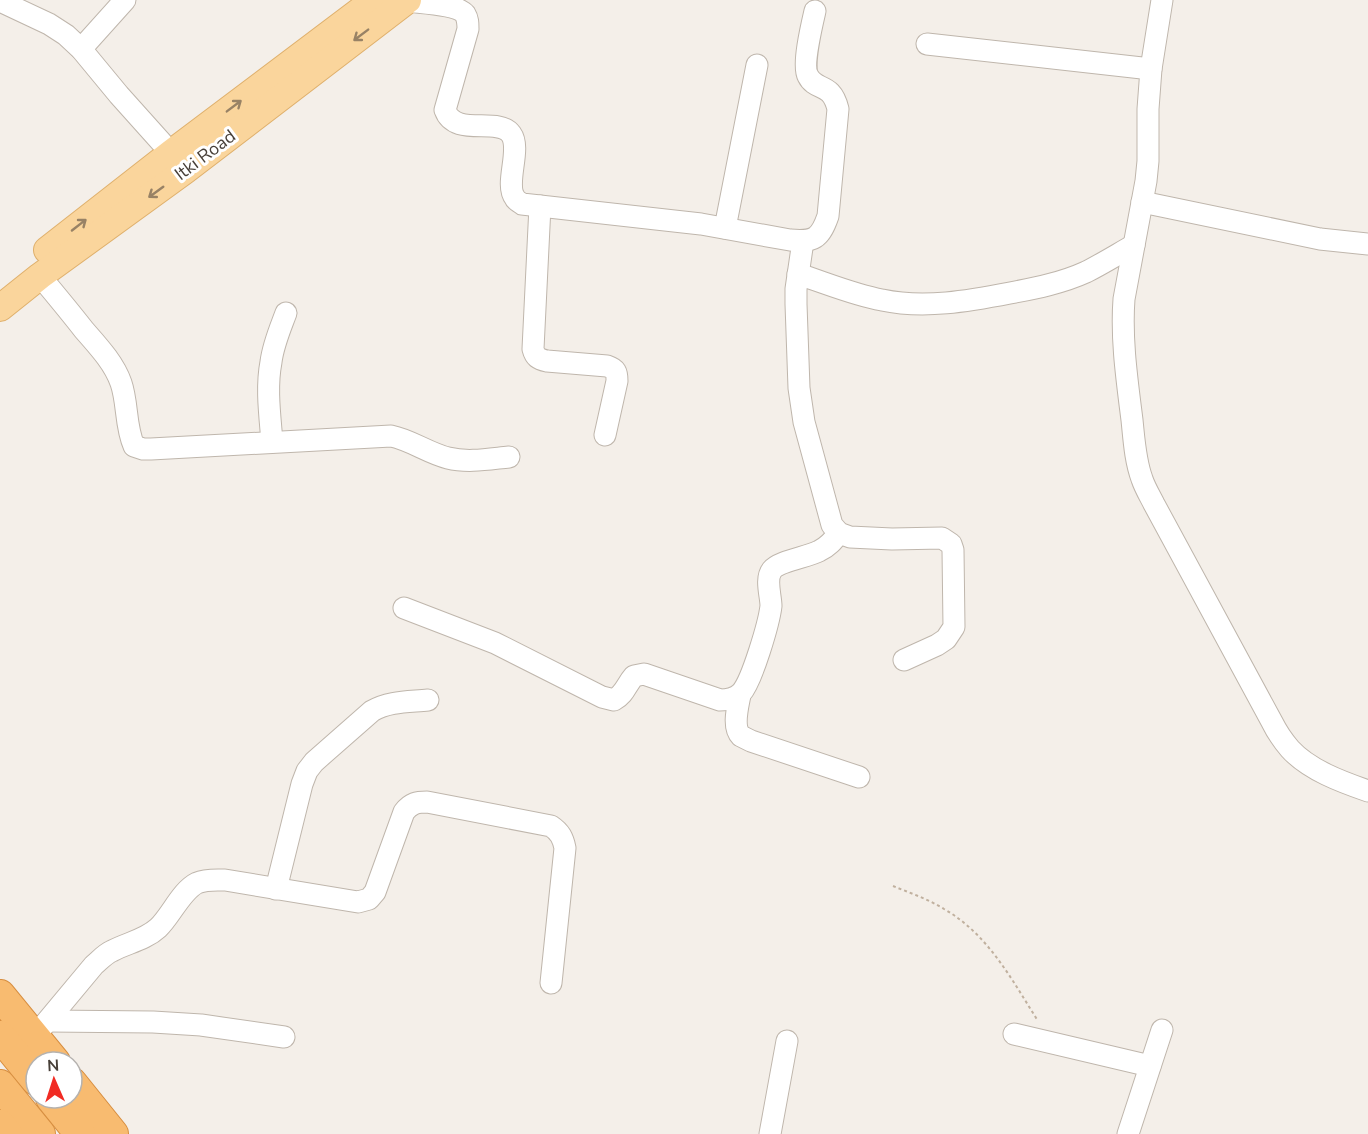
<svg xmlns="http://www.w3.org/2000/svg" width="1368" height="1134" viewBox="0 0 1368 1134" font-family="'Nunito Sans',sans-serif">
  <rect width="100%" height="100%" fill="#f4efe9"/>
  <g fill="none" stroke-linecap="round" stroke-linejoin="round">
    <defs>
      <g id="minor">
        <path d="M 1162,0 L 1151,69 L 1148,109 L 1148,161 L 1146,181 L 1124,299 C 1121,339 1127,380 1132,420 C 1134,439 1135,460 1142,479 C 1145,488 1150,496 1154,504 L 1272,722 C 1277,732 1283,741 1290,749 C 1309,770 1342,782 1368,791"/>
        <path d="M 0,1 L 49,24 L 66,35 L 81,49 L 119,95 L 171,153"/>
        <path d="M 407,1 C 420,3 457,4 465,14 C 468,19 468,23 468,29 L 445,110 C 455,138 498,116 511,134 C 522,149 504,184 515,198 C 516,201 520,202 522,204 L 701,224 L 790,240 C 814,242 820,239 828,216 L 838,109 C 831,81 816,92 808,76 C 802,66 812,24 815,11"/>
        <path d="M 927,44 L 1151,69"/>
        <path d="M 81,49 L 125,0"/>
        <path d="M 1142,202 L 1320,239 L 1368,244"/>
        <path d="M 540,206 L 533,349 C 535,357 538,359 547,361 L 607,366 C 616,369 617,372 617,381 L 605,435"/>
        <path d="M 725,228 L 757,65"/>
        <path d="M 803,241 L 796,289 L 796,304 L 799,388 L 804,422 L 832,525 L 839,533 L 850,537 L 892,539 L 942,538 L 951,544 L 953,550 L 954,627 L 946,639 L 937,645 L 904,660"/>
        <path d="M 798,274 C 826,283 854,295 882,300 C 924,309 969,301 1010,293 C 1036,288 1062,283 1086,272 C 1102,264 1118,254 1134,245"/>
        <path d="M 40,276 C 55,294 70,312 84,330 C 98,346 114,363 121,383 C 128,403 125,426 134,446 L 143,449 L 151,449 L 391,436 C 411,440 428,453 448,458 C 468,463 489,459 509,457"/>
        <path d="M 272,442 C 270,416 266,388 271,362 C 273,345 280,329 286,313"/>
        <path d="M 404,608 L 495,643 L 602,697 L 614,700 C 625,694 626,685 634,676 L 644,674 L 720,700 C 728,700 735,699 741,693 C 752,681 769,623 771,606 C 771,596 765,579 772,570 C 779,561 808,557 819,551 C 828,547 833,541 839,533"/>
        <path d="M 740,695 C 738,706 732,727 741,736 C 743,737 749,740 751,741 L 859,777"/>
        <path d="M 276,889 L 302,784 L 307,771 L 314,762 L 372,711 C 389,701 409,702 428,700"/>
        <path d="M 48,1021 L 153,1022 L 201,1025 L 284,1037"/>
        <path d="M 1014,1034 L 1150,1066"/>
        <path d="M 34,1037 L 94,965 C 100,960 105,954 112,951 C 127,943 145,940 158,928 C 171,916 181,891 197,883 C 206,879 216,880 225,880 L 358,902 L 369,899 L 375,892 L 404,812 C 411,803 417,802 427,802 L 551,826 C 560,832 563,838 565,848 L 551,983"/>
        <path d="M 770,1134 L 787,1041"/>
        <path d="M 1128,1134 L 1162,1030"/>
      </g>
      <g id="major">
        <path d="M 47,250 L 171,153 L 374,0"/>
        <path d="M 0,308 L 40,276 L 186,170 L 408,0"/>
      </g>
      <g id="highway">
        <path d="M 0,995 L 55,1062"/>
        <path d="M 0,1036 L 36,1080"/>
        <path d="M 72,1083 L 113,1134"/>
        <path d="M 0,1085 L 40,1134"/>
        <path d="M 51,1098 L 80,1134"/>
        <path d="M 0,1125 L 7,1134"/>
      </g>
    </defs>
    <use href="#minor" stroke="#bfb6ac" stroke-width="23"/>
    <use href="#major" stroke="#dfb06c" stroke-width="28"/>
    <use href="#highway" stroke="#d78e40" stroke-width="32"/>
    <path stroke="#c0b09e" stroke-width="2" stroke-dasharray="3 3" stroke-linecap="butt" d="M 893,886 C 910,893 928,899 944,909 C 988,934 1012,980 1038,1021"/>
    <use href="#minor" stroke="#fff" stroke-width="21"/>
    <use href="#major" stroke="#fad59c" stroke-width="26"/>
    <use href="#highway" stroke="#f8bb70" stroke-width="30"/>
  </g>
  <defs><path id="oneway-shaft" d="M-6 0H5M1.5-3L5.5 0L1.5 3" fill="none" stroke-width="1.6" stroke-linecap="round" stroke-linejoin="round" transform="scale(1.5)"/></defs>
  <g stroke="#988265">
    <use href="#oneway-shaft" transform="translate(361 35) rotate(143)"/>
    <use href="#oneway-shaft" transform="translate(234 106) rotate(-37)"/>
    <use href="#oneway-shaft" transform="translate(156 192) rotate(144)"/>
    <use href="#oneway-shaft" transform="translate(79 225) rotate(-38)"/>
  </g>
  <g text-anchor="middle" dominant-baseline="central" stroke-width="6" stroke-linejoin="round" paint-order="stroke">
    <g font-size="18" fill="#473f38" stroke="#fff">
      <text transform="translate(205 155) rotate(-37)">Itki Road</text>
    </g>
  </g>
  <g transform="translate(54 1080) rotate(357)"><circle r="28" fill="#ffffff" stroke="#b5b2af" stroke-width="1.5"/>
  <path d="M0-4.5L10 22L0 15L-10 22Z" fill="#f12b23"/>
  <text y="-9" font-size="16" font-weight="bold" text-anchor="middle" fill="#473f38">N</text>
  </g>
</svg>
